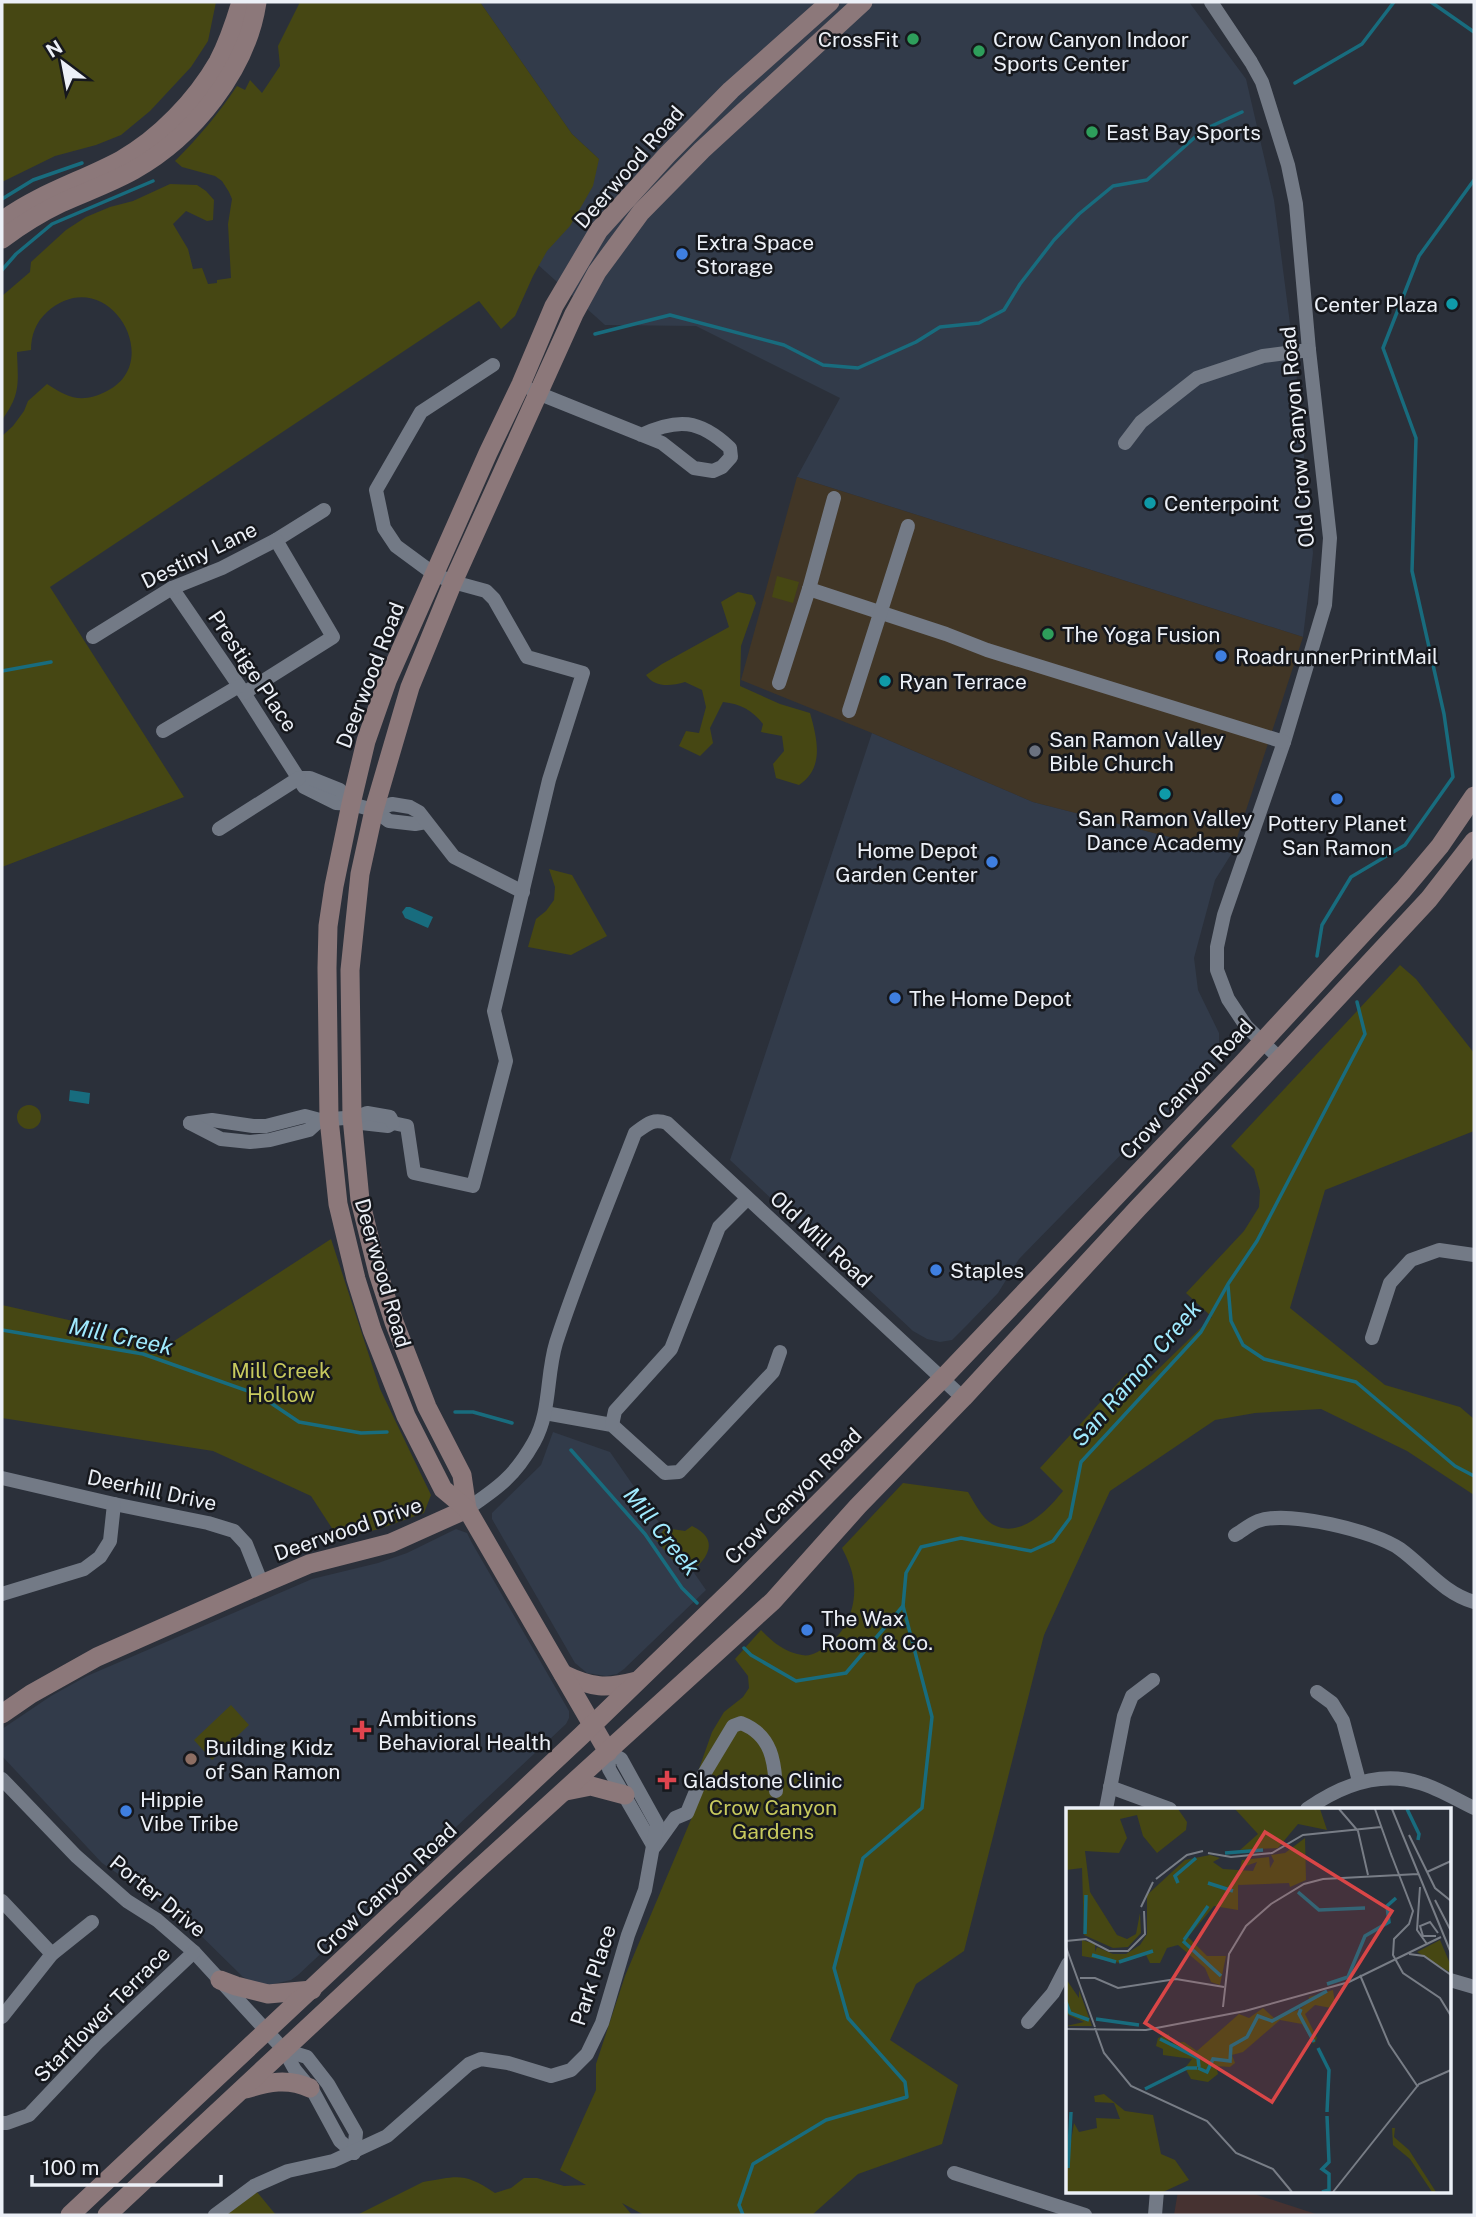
<svg xmlns="http://www.w3.org/2000/svg" width="1476" height="2217" viewBox="0 0 1476 2217" font-family="'Public Sans',sans-serif">
  <rect width="100%" height="100%" fill="#2b303a"/>
  <g fill="#323b4a">
    <path d="M 480,2 L 1189,2 L 1246,79 L 1274,200 L 1296,370 L 1313,553 L 1303,637 L 797,477 L 840,398 L 696,326 L 605,325 L 536,263 L 599,159 L 572,134 Z"/>
    <path d="M 872,733 L 1033,802 L 1232,853 L 1215,880 L 1194,958 L 1198,990 L 1219,1033 L 1219,1053 L 1213,1067 L 1175,1108 L 1145,1130 L 1019,1259 L 998,1293 L 968,1324 L 952,1340 L 940,1342 L 927,1339 L 913,1331 L 730,1160 Z"/>
    <path d="M 553,1432 L 610,1452 L 706,1590 L 624,1669 L 617,1674 L 606,1676 L 587,1673 L 575,1663 L 492,1519 L 492,1513 L 541,1465 Z"/>
    <path d="M 456,1529 L 467,1533 L 472,1543 L 569,1711 L 569,1718 L 566,1724 L 298,1975 L 291,1980 L 269,1985 L 256,1983 L 243,1977 L 182,1917 L 102,1863 L 2,1756 L 2,1729 L 51,1696 L 87,1676 L 312,1579 L 378,1563 L 407,1553 Z"/>
  </g>
  <path fill="#413626" d="M 797,477 L 1303,637 L 1232,853 L 1033,802 L 872,733 L 741,680 Z"/>
  <path fill="#463231" d="M 1178,2191 L 1245,2191 L 1319,2215 L 1174,2215 Z"/>
  <g fill="#464713">
    <path d="M 2,2 L 216,2 L 208,41 L 191,67 L 150,111 L 121,135 L 96,145 L 55,156 L 2,182 Z"/>
    <path d="M 300,2 L 480,2 L 572,134 L 599,159 L 593,186 L 570,226 L 547,251 L 533,276 L 515,316 L 501,329 L 479,301 L 50,587 L 184,797 L 2,867 L 2,436 L 13,426 L 24,411 L 28,401 L 47,384 C 68,398 82,404 107,391 C 167,361 106,260 47,312 C 36,322 31,335 31,350 L 17,352 C 18,383 21,394 2,420 L 2,296 L 30,272 L 31,262 L 66,230 L 86,217 L 110,207 L 133,201 L 170,184 L 197,185 L 206,191 L 214,200 L 213,220 L 207,221 L 186,211 L 173,224 L 188,249 L 193,269 L 202,268 L 208,284 L 217,283 L 217,280 L 231,278 L 228,224 L 232,199 L 229,192 L 222,181 L 215,176 L 182,167 L 175,161 C 199,137 219,113 237,86 L 245,90 L 250,80 L 262,93 L 280,66 L 278,46 Z"/>
    <path d="M 777,576 L 799,582 L 793,603 L 772,597 Z"/>
    <path d="M 738,592 L 752,595 L 756,603 L 741,646 L 740,686 L 780,704 L 810,713 C 817,738 825,768 799,785 L 776,778 L 773,764 L 784,751 L 782,736 L 761,732 L 763,724 C 752,710 741,704 723,702 L 710,728 L 713,743 L 700,756 L 679,746 L 686,731 L 699,733 L 706,707 L 702,690 L 685,682 C 671,686 655,688 646,675 L 662,664 L 729,627 L 721,602 Z"/>
    <path d="M 549,869 L 572,875 L 607,936 L 571,955 L 528,947 L 536,919 L 546,911 L 554,900 L 555,887 Z"/>
    <path d="M 1400,965 L 1416,979 L 1474,1053 L 1474,1131 L 1325,1190 L 1290,1308 L 1385,1385 L 1460,1407 L 1474,1419 L 1474,1495 L 1407,1451 L 1321,1409 L 1255,1413 L 1215,1420 L 1110,1491 L 1044,1635 L 964,1951 L 916,1984 L 890,2040 L 958,2085 L 942,2144 L 858,2174 L 812,2215 L 644,2215 L 622,2203 L 632,2215 L 357,2215 L 423,2182 C 458,2176 464,2172 495,2193 L 511,2188 L 524,2178 L 537,2178 L 564,2186 L 586,2185 L 560,2170 L 596,2090 L 596,2064 L 625,1976 L 695,1810 L 694,1783 L 712,1732 L 724,1712 L 743,1697 L 749,1688 L 748,1676 L 735,1659 L 761,1630 C 772,1642 786,1653 802,1655 C 811,1657 820,1651 827,1646 C 846,1632 856,1608 854,1584 C 853,1571 848,1560 842,1548 L 903,1483 L 968,1492 C 974,1502 982,1518 992,1524 C 1019,1540 1047,1511 1063,1491 L 1040,1468 L 1127,1373 L 1147,1380 L 1212,1317 L 1186,1293 L 1244,1231 L 1259,1207 L 1260,1191 L 1254,1169 L 1231,1146 Z"/>
    <circle cx="29" cy="1117" r="12"/>
    <path d="M 331,1239 L 380,1389 L 431,1495 L 424,1513 L 379,1529 L 339,1539 L 311,1496 L 213,1451 L 2,1418 L 2,1305 L 171,1343 Z"/>
    <path d="M 692,1526 C 720,1539 709,1558 689,1574 L 676,1564 L 656,1540 L 665,1528 L 685,1531 Z"/>
    <path d="M 231,1705 L 249,1725 L 212,1760 L 194,1740 Z"/>
    <path d="M 257,2192 L 276,2215 L 226,2215 Z"/>
  </g>
  <g fill="#186c7e">
    <path d="M 406,907 L 410,907 L 433,917 L 428,928 L 405,918 L 402,912 Z"/>
    <path d="M 70,1090 L 90,1093 L 89,1104 L 69,1101 Z"/>
  </g>
  <g fill="none" stroke-linecap="round" stroke-linejoin="round">
    <g stroke="#186c7e" stroke-width="3.5">
      <path d="M 1431,2 L 1474,32"/>
      <path d="M 1295,83 L 1362,44 L 1394,2"/>
      <path d="M 2,199 L 33,180 L 82,163"/>
      <path d="M 2,270 L 16,254 L 52,224 L 153,181"/>
      <path d="M 595,334 L 670,315 L 784,345 L 823,365 L 858,368 L 916,342 L 940,327 L 979,323 L 1004,310 L 1020,284 L 1054,240 L 1079,214 L 1113,186 L 1147,180 L 1203,130 L 1242,112"/>
      <path d="M 2,671 L 51,662"/>
      <path d="M 1317,956 L 1322,925 L 1351,877 L 1405,845 L 1453,777 L 1444,714 L 1412,571 L 1416,438 L 1383,348 L 1419,256 L 1474,180"/>
      <path d="M 1228,1286 L 1231,1321 L 1243,1345 L 1264,1359 L 1356,1382 L 1455,1466 L 1474,1476"/>
      <path d="M 2,1330 L 143,1354 L 259,1395 L 299,1422 L 361,1433 L 387,1432"/>
      <path d="M 455,1412 L 473,1412 L 512,1423"/>
      <path d="M 571,1450 L 645,1534 L 682,1588 L 697,1603"/>
      <path d="M 744,1648 L 751,1655 L 796,1681 L 846,1673 L 903,1606"/>
      <path d="M 743,2215 L 739,2205 L 753,2164 L 826,2120 L 907,2097 L 905,2082 L 848,2018 L 834,1968 L 863,1858 L 922,1808 L 932,1717 L 903,1606 L 906,1573 L 921,1547 L 961,1538 L 1031,1551 L 1053,1541 L 1070,1518 L 1081,1462 L 1201,1332 L 1228,1284 L 1257,1241 L 1365,1034 L 1357,1002"/>
    </g>
    <g stroke="#737a86" stroke-width="14">
      <path d="M 1211,2 L 1251,62 L 1262,82 L 1288,165 L 1296,204 L 1309,350 L 1330,538 L 1325,605 L 1284,742 L 1224,915 L 1217,947 L 1217,970 L 1228,999 L 1246,1026 L 1280,1059"/>
      <path d="M 532,390 L 540,394 L 662,443 L 694,468 L 713,471 L 722,467 L 731,457 L 730,448 C 699,419 678,418 641,435"/>
      <path d="M 1125,443 L 1141,422 L 1197,378 L 1263,356 L 1309,350"/>
      <path d="M 172,588 L 244,693 L 304,787 L 336,803 L 351,804 L 374,810 L 389,821 L 415,824 L 426,822"/>
      <path d="M 809,589 L 946,634 L 987,650 L 1284,742"/>
      <path d="M 93,637 L 172,588 L 222,568 L 276,540 L 324,510"/>
      <path d="M 779,683 L 809,589 L 834,498"/>
      <path d="M 244,693 L 333,637 L 276,540"/>
      <path d="M 849,711 L 908,526"/>
      <path d="M 163,731 L 239,686"/>
      <path d="M 299,778 L 310,778 L 340,790 L 351,804"/>
      <path d="M 374,810 L 392,804 L 410,807 L 419,812 L 454,857 L 523,892"/>
      <path d="M 219,829 L 299,778"/>
      <path d="M 357,1117 L 361,1123 L 388,1126 L 393,1123 L 407,1126 L 414,1173 L 473,1186 L 506,1061 L 494,1011 L 549,780 L 583,673 L 527,657 L 494,599 L 486,591 L 453,582 L 434,574 L 396,546 L 384,528 L 376,490 L 421,412 L 493,365"/>
      <path d="M 190,1123 L 212,1120 L 253,1126 L 266,1126 L 305,1116 L 320,1120 L 357,1117 L 367,1113 L 390,1117 L 393,1123"/>
      <path d="M 190,1123 L 221,1139 L 250,1142 L 270,1140 L 309,1130 L 320,1120"/>
      <path d="M 1372,1338 L 1390,1283 L 1411,1260 L 1439,1250 L 1474,1255"/>
      <path d="M 545,1413 L 612,1425 L 665,1473 L 679,1472 L 773,1372 L 780,1352"/>
      <path d="M 612,1425 L 615,1411 L 671,1349 L 719,1227 L 747,1199"/>
      <path d="M 2,1478 L 114,1504 L 208,1523 L 234,1531 L 246,1544 L 262,1584"/>
      <path d="M 467,1509 C 498,1488 515,1476 534,1442 C 551,1412 546,1376 556,1343 C 579,1272 608,1203 635,1133 C 647,1124 653,1118 667,1123 L 963,1398"/>
      <path d="M 1235,1535 C 1242,1531 1250,1524 1258,1521 C 1287,1510 1375,1531 1400,1549 C 1425,1567 1443,1593 1474,1602"/>
      <path d="M 2,1594 L 84,1569 L 100,1557 L 110,1541 L 114,1504"/>
      <path d="M 1317,1692 L 1332,1703 L 1343,1721 L 1359,1781"/>
      <path d="M 608,1752 L 609,1769 L 654,1847"/>
      <path d="M 2,1779 L 76,1856 L 127,1901 L 157,1920 L 194,1952 L 284,2050 L 295,2070 L 314,2093 L 340,2141 L 354,2153"/>
      <path d="M 1110,1787 L 1170,1809"/>
      <path d="M 1106,1809 L 1124,1716 L 1132,1696 L 1153,1680"/>
      <path d="M 1307,1809 C 1340,1786 1379,1770 1420,1783 C 1438,1788 1457,1800 1474,1808"/>
      <path d="M 655,1846 L 675,1818 L 687,1813 L 701,1779 L 733,1726 L 741,1723 C 772,1735 775,1762 776,1791"/>
      <path d="M 2,1901 L 52,1954"/>
      <path d="M 1450,1980 L 1474,1987"/>
      <path d="M 2,2017 L 52,1954 L 92,1922"/>
      <path d="M 1028,2022 L 1053,1993 L 1068,1964"/>
      <path d="M 284,2050 L 307,2057 L 328,2084 L 356,2133 L 354,2153"/>
      <path d="M 2,2123 L 7,2123 L 29,2115 L 97,2043 L 194,1952"/>
      <path d="M 954,2173 L 1085,2215"/>
      <path d="M 215,2215 L 254,2186 L 288,2171 L 333,2161 L 387,2136 L 469,2064 L 481,2059 L 508,2063 L 551,2076 L 571,2070 L 587,2054 L 602,2023 L 628,1935 L 645,1890 L 657,1824 L 621,1759 L 608,1752"/>
      <path d="M 1155,2215 L 1157,2191"/>
    </g>
    <g stroke="#8c787a" stroke-width="19">
      <path d="M 2,221 C 38,194 82,181 121,160 C 160,138 196,100 218,62 C 228,43 235,22 241,2"/>
      <path d="M 2,239 C 21,225 40,213 61,203 C 85,192 111,183 134,170 C 193,137 247,70 257,2"/>
      <path d="M 467,1509 L 462,1475 L 427,1407 L 394,1322 L 378,1273 L 360,1200 L 352,1117 L 350,970 L 360,874 L 374,810 L 410,687 L 453,582 L 574,314 L 597,272 L 641,212 L 702,150 L 863,2"/>
      <path d="M 563,1674 C 592,1688 606,1689 637,1681"/>
      <path d="M 2,1714 L 31,1694 L 97,1657 L 262,1584 L 309,1564 L 391,1543 L 467,1509"/>
      <path d="M 608,1752 L 467,1509 L 443,1489 L 406,1416 L 372,1330 L 356,1279 L 338,1204 L 329,1119 L 327,968 L 328,926 L 334,886 L 351,804 L 366,741 L 387,681 L 488,453 L 521,384 L 554,306 L 599,230 L 667,155 L 731,90 L 830,2"/>
      <path d="M 566,1791 L 591,1786 L 625,1795"/>
      <path d="M 220,1980 L 236,1986 L 268,1994 L 312,1990"/>
      <path d="M 246,2089 C 268,2082 288,2078 310,2088"/>
      <path d="M 70,2215 L 581,1736 L 737,1585 L 943,1378 L 1241,1065 L 1403,890 L 1440,846 L 1474,796"/>
      <path d="M 107,2215 L 466,1880 L 773,1601 L 858,1506 L 963,1398 L 1138,1208 L 1280,1059 L 1429,899 L 1474,841"/>
    </g>
  </g>
  <g fill="#2e9e5b" stroke="#16181d" stroke-width="2.5">
    <circle cx="913" cy="39" r="7"/>
    <circle cx="979" cy="51" r="7"/>
    <circle cx="1092" cy="132" r="7"/>
    <circle cx="1048" cy="634" r="7"/>
  </g>
  <g fill="#3f7fe0" stroke="#16181d" stroke-width="2.5">
    <circle cx="682" cy="254" r="7"/>
    <circle cx="1221" cy="656" r="7"/>
    <circle cx="1337" cy="799" r="7"/>
    <circle cx="992" cy="862" r="7"/>
    <circle cx="895" cy="998" r="7"/>
    <circle cx="936" cy="1270" r="7"/>
    <circle cx="807" cy="1630" r="7"/>
    <circle cx="126" cy="1811" r="7"/>
  </g>
  <g fill="#0f9aa8" stroke="#16181d" stroke-width="2.5">
    <circle cx="1452" cy="304" r="7"/>
    <circle cx="1150" cy="503" r="7"/>
    <circle cx="885" cy="681" r="7"/>
    <circle cx="1165" cy="794" r="7"/>
  </g>
  <circle fill="#6b7280" stroke="#16181d" stroke-width="2.5" cx="1035" cy="751" r="7"/>
  <g fill="#e0444e" stroke="#16181d" stroke-width="2.5">
    <path d="M358.5 1719.5h7v7h7v7h-7v7h-7v-7h-7v-7h7z"/>
    <path d="M663.5 1769.5h7v7h7v7h-7v7h-7v-7h-7v-7h7z"/>
  </g>
  <circle fill="#8d6e63" stroke="#16181d" stroke-width="2.5" cx="191" cy="1759" r="7"/>
  <g text-anchor="middle" dominant-baseline="central" stroke-width="5" stroke-linejoin="round" paint-order="stroke">
    <g font-size="21" fill="#ecf0f7" stroke="#16181d" text-anchor="start">
      <text x="899" y="39" text-anchor="end">CrossFit</text>
      <text x="993" y="39">Crow Canyon Indoor<tspan x="993" dy="24">Sports Center</tspan></text>
      <text x="1106" y="132">East Bay Sports</text>
      <text x="696" y="242">Extra Space<tspan x="696" dy="24">Storage</tspan></text>
      <text x="1438" y="304" text-anchor="end">Center Plaza</text>
      <text x="1164" y="503">Centerpoint</text>
      <text x="1062" y="634">The Yoga Fusion</text>
      <text x="1235" y="656">RoadrunnerPrintMail</text>
      <text x="899" y="681">Ryan Terrace</text>
      <text x="1049" y="739">San Ramon Valley<tspan x="1049" dy="24">Bible Church</tspan></text>
      <text x="1165" y="818" text-anchor="middle">San Ramon Valley<tspan x="1165" dy="24">Dance Academy</tspan></text>
      <text x="1337" y="823" text-anchor="middle">Pottery Planet<tspan x="1337" dy="24">San Ramon</tspan></text>
      <text x="978" y="850" text-anchor="end">Home Depot<tspan x="978" dy="24">Garden Center</tspan></text>
      <text x="909" y="998">The Home Depot</text>
      <text x="950" y="1270">Staples</text>
      <text x="821" y="1618">The Wax<tspan x="821" dy="24">Room &amp; Co.</tspan></text>
      <text x="378" y="1718">Ambitions<tspan x="378" dy="24">Behavioral Health</tspan></text>
      <text x="205" y="1747">Building Kidz<tspan x="205" dy="24">of San Ramon</tspan></text>
      <text x="683" y="1780">Gladstone Clinic</text>
      <text x="140" y="1799">Hippie<tspan x="140" dy="24">Vibe Tribe</tspan></text>
    </g>
    <g font-size="21" fill="#ecf0f7" stroke="#16181d">
      <text transform="translate(629 167) rotate(-49)">Deerwood Road</text>
      <text transform="translate(1297 437) rotate(-95)">Old Crow Canyon Road</text>
      <text transform="translate(199 555) rotate(-26)">Destiny Lane</text>
      <text transform="translate(253 671) rotate(56)">Prestige Place</text>
      <text transform="translate(370 675) rotate(-69)">Deerwood Road</text>
      <text transform="translate(1186 1089) rotate(-47)">Crow Canyon Road</text>
      <text transform="translate(821 1239) rotate(43)">Old Mill Road</text>
      <text transform="translate(383 1273) rotate(74)">Deerwood Road</text>
      <text transform="translate(152 1490) rotate(12)">Deerhill Drive</text>
      <text transform="translate(793 1496) rotate(-45)">Crow Canyon Road</text>
      <text transform="translate(348 1529) rotate(-19)">Deerwood Drive</text>
      <text transform="translate(386 1889) rotate(-43)">Crow Canyon Road</text>
      <text transform="translate(158 1896) rotate(39)">Porter Drive</text>
      <text transform="translate(593 1975) rotate(-72)">Park Place</text>
      <text transform="translate(102 2014) rotate(-45)">Starflower Terrace</text>
    </g>
    <g font-size="21" fill="#c7c95e" stroke="#16181d">
      <text x="281" y="1370">Mill Creek<tspan x="281" dy="24">Hollow</tspan></text>
      <text x="773" y="1807">Crow Canyon<tspan x="773" dy="24">Gardens</tspan></text>
    </g>
    <g font-size="23" font-style="italic" fill="#a0eafe" stroke="#16181d">
      <text transform="translate(121 1336) rotate(12)">Mill Creek</text>
      <text transform="translate(1136 1373) rotate(-49)">San Ramon Creek</text>
      <text transform="translate(662 1531) rotate(51)">Mill Creek</text>
    </g>
  </g>
  <g transform="translate(1066 1808)">
    <rect width="385" height="385" fill="#2b303a"/>
    <path d="M 0,1 L 112,1 L 121,14 L 120,22 L 91,45 L 77,28 L 71,7 L 54,11 L 61,30 L 53,45 L 19,43 L 24,84 L 51,127 L 61,131 L 70,126 L 74,105 L 75,125 L 62,139 L 47,140 L 18,127 L 16,60 L 0,62 ZM 169,1 L 254,1 L 261,22 L 232,16 L 212,40 L 174,42 L 192,26 ZM 239,30 L 240,72 L 224,79 L 223,75 L 172,77 L 172,102 L 148,98 L 122,129 L 141,148 L 160,148 L 154,177 L 145,174 L 139,160 L 112,137 L 101,140 L 94,155 L 84,155 L 80,147 L 54,155 L 16,148 L 16,132 L 29,136 L 29,144 L 31,139 L 47,146 L 60,146 L 74,137 L 81,126 L 81,87 L 119,52 L 144,47 L 154,50 L 147,54 L 157,61 L 187,63 L 191,54 L 174,60 L 176,52 L 203,49 L 204,60 L 208,53 L 205,47 L 219,45 ZM 374,132 L 385,158 L 385,165 L 351,144 ZM 0,171 L 13,190 L 13,182 L 26,218 L 0,218 L 18,214 L 0,206 ZM 267,182 L 269,196 L 265,200 L 249,197 L 239,206 L 251,230 L 248,236 L 236,216 L 214,212 L 177,244 L 166,247 L 169,255 L 164,259 L 150,258 L 152,266 L 142,274 L 125,271 L 119,260 L 126,251 L 97,247 L 97,241 L 90,238 L 92,230 L 103,226 L 104,235 L 118,234 L 131,243 L 173,206 L 183,210 L 197,200 L 208,210 L 232,202 L 242,195 L 243,189 ZM 38,286 L 59,303 L 87,307 L 95,346 L 109,352 L 123,372 L 97,384 L 0,384 L 0,332 L 5,333 L 8,315 L 13,324 L 31,320 L 30,310 L 54,311 L 48,295 L 29,294 L 28,288 ZM 326,320 L 329,320 L 328,329 L 343,342 L 370,384 L 366,384 L 344,351 L 327,337 Z" fill="#464713"/>
    <path fill="none" stroke="#186c7e" stroke-width="3.5" d="M 341,1 L 353,26 L 352,32M 159,45 L 197,42M 112,75 L 109,68 L 130,50M 142,75 L 167,83M 232,84 L 253,102 L 299,100M 19,126 L 20,87M 118,132 L 142,98M 117,133 L 155,168M 26,147 L 50,154M 53,154 L 87,143M 261,176 L 282,169 L 299,128 L 323,114 L 321,98 L 330,90M 0,194 L 4,205 L 23,212M 235,201 L 233,206 L 248,234M 30,211 L 73,217M 94,231 L 132,250 L 133,259M 252,240 L 263,262 L 261,304M 132,260 L 141,264 L 147,251 L 164,253 L 165,238 L 181,229 L 192,208 L 206,213 L 261,183M 79,281 L 121,260 L 131,260M 2,360 L 5,304M 256,384 L 263,382 L 263,366 L 256,361 L 263,354 L 261,308"/>
    <path fill="none" stroke="#787d86" stroke-width="2" d="M 273,1 L 292,23 L 302,67M 309,1 L 326,49M 326,1 L 385,145M 343,27 L 369,80 L 385,93M 142,45 L 165,49 L 206,45 L 237,27 L 315,19M 325,46 L 347,103 L 343,116 L 328,131 L 327,147 L 337,165 L 374,190 L 385,208M 361,64 L 385,53M 90,71 L 121,47 L 137,43M 354,79 L 351,122 L 361,136M 369,92 L 385,123M 75,99 L 87,74M 370,128 L 357,128 L 354,118 L 364,114 L 372,125M 0,133 L 20,131 L 43,143 L 62,143 L 79,126 L 78,103M 0,139 L 29,219M 343,146 L 358,148 L 385,167M 294,167 L 323,236 L 352,279M 14,170 L 29,170 L 52,180 L 110,171 L 158,179M 157,199 L 163,146 L 180,118 L 205,96 L 238,76 L 257,71 L 352,66M 29,220 L 38,245 L 65,278 L 141,313 L 170,345 L 207,361 L 226,384M 0,221 L 80,222 L 179,203 L 283,174 L 375,129M 267,384 L 353,276 L 385,262"/>
    <path fill="#d94647" fill-opacity="0.15" stroke="#d94647" stroke-width="3.5" d="M 199,24 L 326,103 L 206,294 L 79,215 Z"/>
    <rect width="385" height="385" fill="none" stroke="#ecf0f7" stroke-width="3.5"/>
  </g>
  <rect width="1476" height="2217" fill="none" stroke="#ecf0f7" stroke-width="7"/>
  <g transform="translate(63 63) rotate(328)" stroke="#16181d" stroke-width="5" paint-order="stroke">
  <path d="M0-5L12 26L0 18L-12 26Z" fill="#ecf0f7"/>
  <text y="-10" font-size="19" font-weight="bold" text-anchor="middle" fill="#ecf0f7">N</text>
  </g>
  <path d="M32 2175v10h189v-10" fill="none" stroke="#ecf0f7" stroke-width="3.5"/>
  <text x="42" y="2175" font-size="21" fill="#ecf0f7" stroke="#16181d" stroke-width="5" paint-order="stroke">100 m</text>
</svg>
